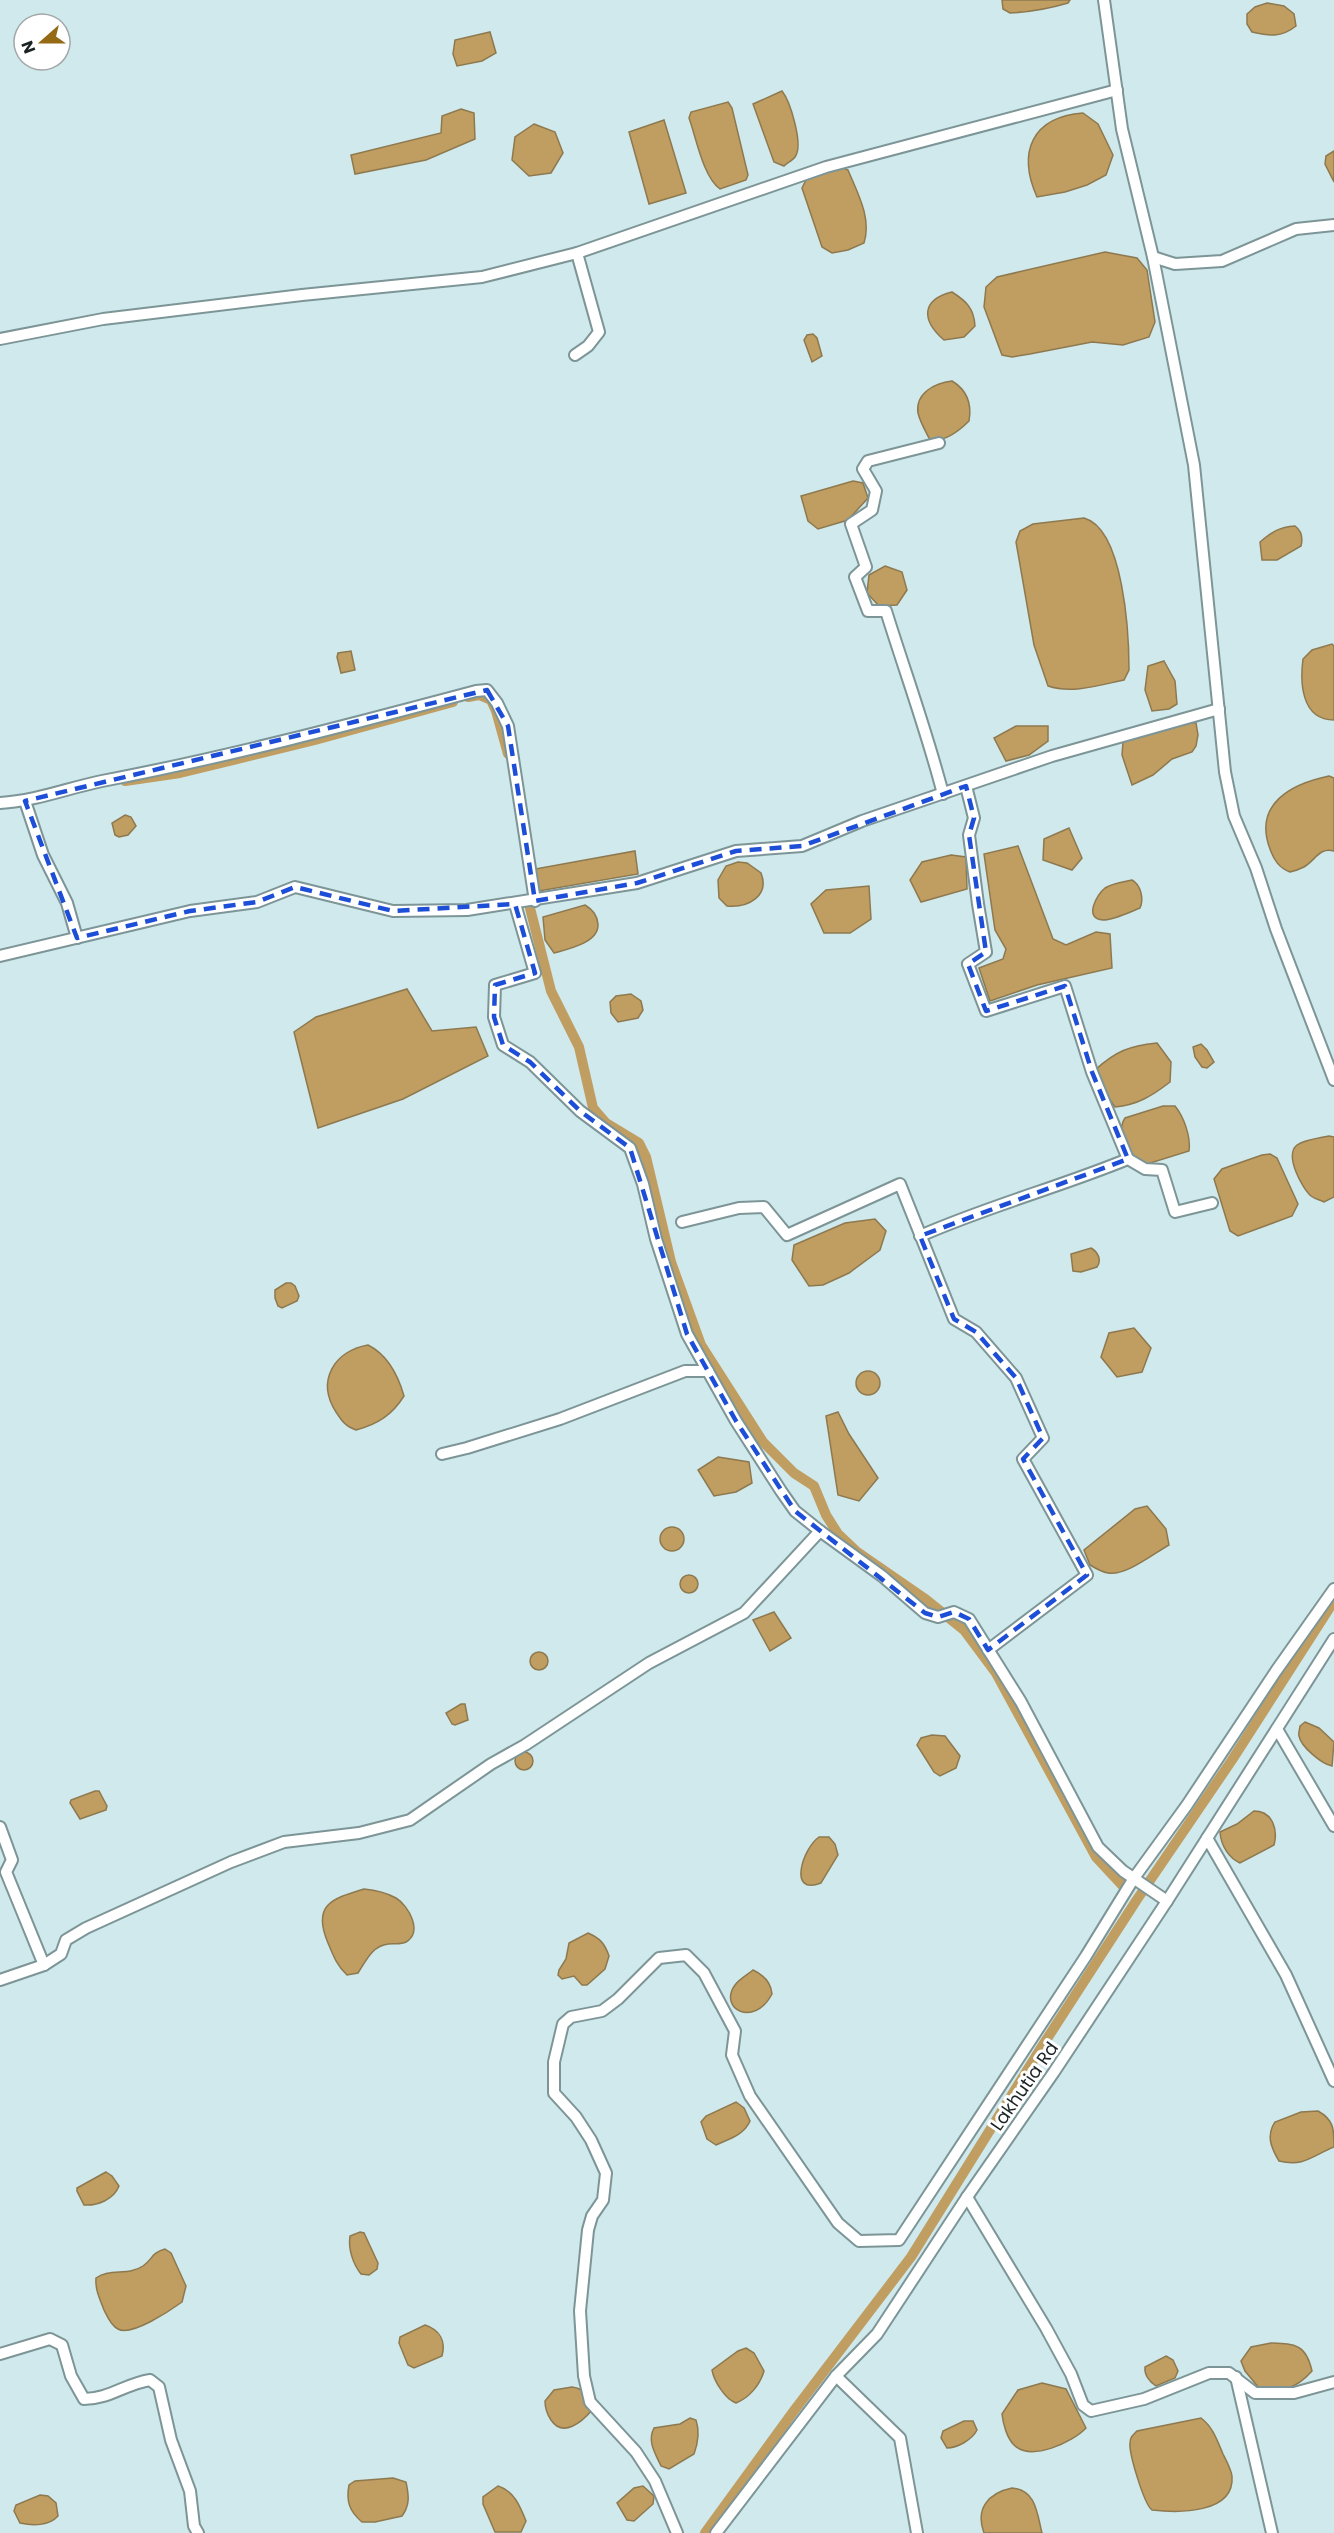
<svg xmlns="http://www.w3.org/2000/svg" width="1334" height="2533" viewBox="0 0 1334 2533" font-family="Poppins,sans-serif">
  <rect width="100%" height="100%" fill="#cfe9ec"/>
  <g fill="#c09d61" stroke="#8e794f" stroke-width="1.5">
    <path d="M 1002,0 L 1070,0 L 1068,3 C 1048,9 1030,12 1010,13 L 1003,9 Z"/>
    <path d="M 1267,3 L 1284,6 L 1294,14 L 1296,26 C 1281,38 1269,36 1252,32 L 1247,24 L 1247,14 L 1255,7 Z"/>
    <path d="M 490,32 L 496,53 L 482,61 L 457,66 L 453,54 L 455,40 Z"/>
    <path d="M 782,91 C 790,101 804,145 795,157 C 793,160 787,163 784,166 L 774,162 L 753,104 Z"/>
    <path d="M 728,102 L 732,108 L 748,175 L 746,180 L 720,189 C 703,177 696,137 689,118 L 691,112 Z"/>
    <path d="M 461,109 L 474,113 L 475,139 L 426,160 L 355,174 L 351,155 L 441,133 L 442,116 Z"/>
    <path d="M 1083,113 L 1098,124 L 1113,155 L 1106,175 L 1087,185 L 1065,192 L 1037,197 C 1017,152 1032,117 1083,113 Z"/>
    <path d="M 664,120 L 686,193 L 649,204 L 629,132 Z"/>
    <path d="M 534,124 L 555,132 L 563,153 L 551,173 L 529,176 L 512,160 L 515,137 Z"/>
    <path d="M 1334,151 L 1334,182 L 1325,164 L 1326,156 Z"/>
    <path d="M 843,168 L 848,170 C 857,192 872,218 864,243 L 848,250 L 832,253 L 822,247 L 802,188 L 807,178 L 811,175 Z"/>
    <path d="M 1105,252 L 1137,258 L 1147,270 L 1155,322 L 1149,337 L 1123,345 L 1092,342 L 1030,354 L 1012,357 L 1002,355 L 984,307 L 986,287 L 997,277 Z"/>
    <path d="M 952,292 C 966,301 974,308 975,326 L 964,337 L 944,340 C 922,321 920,300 952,292 Z"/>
    <path d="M 813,334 L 817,338 L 822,356 L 812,362 L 804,340 L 807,335 Z"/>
    <path d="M 952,381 C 967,390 972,404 969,421 C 959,431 944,442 930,440 C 926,432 920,422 918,413 C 915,393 935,383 952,381 Z"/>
    <path d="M 853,481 L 863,483 L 868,498 L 848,520 L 818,529 L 808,521 L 801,496 Z"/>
    <path d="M 1084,518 C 1124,529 1129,635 1129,670 L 1124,680 C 1100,685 1072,694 1048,686 L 1034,645 L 1016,542 L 1020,531 L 1033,524 Z"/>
    <path d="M 1295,526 C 1302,531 1303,538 1301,546 L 1277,560 L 1262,560 L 1260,542 C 1272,532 1279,527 1295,526 Z"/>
    <path d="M 885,566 L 902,572 L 907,590 L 897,605 L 879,606 L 867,593 L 869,575 Z"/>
    <path d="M 1332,644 L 1334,646 L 1334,720 C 1301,720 1300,682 1303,659 L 1312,650 Z"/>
    <path d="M 351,651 L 355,670 L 341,673 L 337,657 L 338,653 Z"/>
    <path d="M 1164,661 L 1175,681 L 1177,704 L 1169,709 L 1152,711 L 1145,690 L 1148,666 Z"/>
    <path d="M 1186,722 L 1196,723 L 1198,735 L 1196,746 L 1192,752 L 1172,759 L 1153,775 L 1132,785 L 1122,755 L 1123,742 Z"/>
    <path d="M 1016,726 L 1048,726 L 1048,741 L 1029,755 L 1006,761 L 994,738 Z"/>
    <path d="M 1329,776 L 1334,778 L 1334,851 C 1319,847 1316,860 1304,867 C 1300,869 1294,871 1290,872 C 1279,868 1274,860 1270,849 C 1253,804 1291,784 1329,776 Z"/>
    <path d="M 125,815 L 131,817 L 136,826 L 128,835 L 119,837 L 115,835 L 112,823 Z"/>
    <path d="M 1069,828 L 1082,858 L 1072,870 L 1043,860 L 1044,839 Z"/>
    <path d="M 1018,846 L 1053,939 L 1066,945 L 1096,932 L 1110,934 L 1112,968 L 1037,985 L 990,1001 L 979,968 L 1003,959 L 1006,949 L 995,930 L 984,854 Z"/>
    <path d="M 635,851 L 638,874 L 539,891 L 535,869 Z"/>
    <path d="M 951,855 L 966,857 L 967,889 L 921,902 L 910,880 L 922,862 Z"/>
    <path d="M 738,862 L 747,863 L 761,873 C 770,896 748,908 727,906 L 719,898 L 718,880 L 726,866 Z"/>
    <path d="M 1132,880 C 1141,885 1144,899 1140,908 C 1130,912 1114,920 1103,920 C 1083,919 1097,894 1105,888 C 1113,883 1123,882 1132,880 Z"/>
    <path d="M 869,886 L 871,919 L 850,933 L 824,933 L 811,904 L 826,890 Z"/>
    <path d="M 585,905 C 593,910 597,915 598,924 C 599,943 568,949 554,953 L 545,940 L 543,917 Z"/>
    <path d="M 407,989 L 432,1031 L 476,1027 L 488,1056 L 403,1099 L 318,1128 L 294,1032 L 316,1017 Z"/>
    <path d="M 631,994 L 641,1001 L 643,1010 L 638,1018 L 618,1022 L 611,1013 L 610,1002 L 616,996 Z"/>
    <path d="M 1157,1043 L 1171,1062 L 1170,1082 C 1152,1096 1137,1105 1115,1107 L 1101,1087 L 1095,1070 C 1116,1051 1129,1046 1157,1043 Z"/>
    <path d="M 1201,1044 L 1207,1050 L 1214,1062 L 1207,1068 L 1202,1067 L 1195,1057 L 1193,1047 Z"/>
    <path d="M 1163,1106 L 1175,1106 C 1184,1117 1191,1137 1189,1151 L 1144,1165 L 1132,1159 C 1127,1146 1116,1131 1125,1118 Z"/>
    <path d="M 1329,1136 L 1334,1137 L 1334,1197 L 1324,1202 C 1320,1200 1315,1199 1311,1196 C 1302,1188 1284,1155 1297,1145 C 1304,1140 1320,1138 1329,1136 Z"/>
    <path d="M 1270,1154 L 1277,1158 L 1298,1204 L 1292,1216 L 1238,1236 L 1230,1231 L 1214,1179 L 1222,1169 L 1262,1155 Z"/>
    <path d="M 875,1219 L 886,1231 L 880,1250 L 849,1273 L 823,1285 L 809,1286 L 792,1260 L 794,1245 L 845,1223 Z"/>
    <path d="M 1091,1248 C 1098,1252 1102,1260 1097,1267 L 1081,1272 L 1073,1271 L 1071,1254 Z"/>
    <path d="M 286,1283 L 291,1283 L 295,1286 L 299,1296 L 297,1301 L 282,1308 L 278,1306 L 275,1298 L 275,1290 Z"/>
    <path d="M 1134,1328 L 1151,1348 L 1142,1372 L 1117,1377 L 1101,1357 L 1109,1333 Z"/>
    <path d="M 368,1345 C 388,1355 398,1375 404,1396 C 392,1415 378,1424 356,1430 C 345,1426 342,1421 336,1412 C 316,1381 334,1351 368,1345 Z"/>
    <circle cx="868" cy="1383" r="12"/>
    <path d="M 838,1412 L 849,1434 L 878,1478 L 859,1501 L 838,1495 L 826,1416 Z"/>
    <path d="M 718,1457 L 749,1462 L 752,1483 L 736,1492 L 714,1496 L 698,1470 Z"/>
    <path d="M 1147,1506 L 1166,1529 L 1169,1545 C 1153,1554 1126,1576 1108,1573 C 1102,1572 1095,1568 1090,1565 L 1084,1550 L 1135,1509 Z"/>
    <circle cx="672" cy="1539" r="12"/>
    <circle cx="689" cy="1584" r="9"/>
    <path d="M 774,1612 L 791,1638 L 770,1651 L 753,1620 Z"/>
    <circle cx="539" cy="1661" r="9"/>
    <path d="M 461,1704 L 465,1704 L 468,1720 L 455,1725 L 452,1724 L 446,1713 Z"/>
    <path d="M 1305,1722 L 1319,1728 L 1334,1742 L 1332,1766 C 1322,1764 1301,1747 1299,1736 C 1298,1733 1300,1729 1300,1726 Z"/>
    <path d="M 932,1735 L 945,1736 L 960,1756 L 956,1768 L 940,1776 L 934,1772 L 917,1745 L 921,1738 Z"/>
    <circle cx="524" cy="1761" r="9"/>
    <path d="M 95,1791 L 99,1791 L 107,1806 L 106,1810 L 80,1819 L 70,1803 L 71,1800 Z"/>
    <path d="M 1254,1811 C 1273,1811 1278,1830 1274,1845 L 1240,1863 C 1229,1858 1221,1846 1220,1832 L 1237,1824 Z"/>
    <path d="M 819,1837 L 829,1837 L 835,1844 L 838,1855 L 821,1883 C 787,1896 803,1848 819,1837 Z"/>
    <path d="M 364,1889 C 375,1890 387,1893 396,1898 C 409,1906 423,1932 406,1942 C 400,1945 394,1943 388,1944 C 372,1946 366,1961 358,1973 L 347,1975 C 337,1966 333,1955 328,1943 C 312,1905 331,1899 364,1889 Z"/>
    <path d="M 588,1933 C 600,1938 605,1944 609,1956 L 605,1969 L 587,1985 L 582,1985 L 574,1976 L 562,1979 L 558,1975 L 559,1970 L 566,1959 L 569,1943 Z"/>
    <path d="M 753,1970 C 764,1975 771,1982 772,1994 C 754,2028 718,2009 735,1985 C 739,1979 747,1975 753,1970 Z"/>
    <path d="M 736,2102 L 744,2108 L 750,2121 C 744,2135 729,2139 716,2145 L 707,2139 L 701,2122 L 706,2116 Z"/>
    <path d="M 1318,2111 C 1334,2120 1334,2129 1334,2147 C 1312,2156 1304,2167 1279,2161 C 1271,2148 1266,2135 1275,2122 L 1301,2112 Z"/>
    <path d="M 106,2172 L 112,2176 L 119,2186 C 114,2199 98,2206 84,2205 L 77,2191 L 77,2188 Z"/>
    <path d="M 360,2232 L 364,2233 L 378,2263 L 377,2269 L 369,2275 L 361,2274 C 353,2264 348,2249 350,2236 Z"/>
    <path d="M 165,2249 L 171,2253 L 186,2286 L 182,2302 C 171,2310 131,2337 118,2329 C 111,2326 107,2316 104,2310 C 100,2299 95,2290 96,2278 C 110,2268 128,2276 143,2266 C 153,2259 151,2253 165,2249 Z"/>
    <path d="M 425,2325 C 440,2330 446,2341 442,2356 L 414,2368 L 408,2365 L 399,2343 L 400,2337 Z"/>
    <path d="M 1271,2343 C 1295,2344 1306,2344 1312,2371 C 1294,2391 1284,2390 1259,2388 L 1245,2371 L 1241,2361 L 1251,2347 Z"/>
    <path d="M 746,2348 L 754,2353 L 764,2371 C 760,2385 749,2398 736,2403 C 725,2399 714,2381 712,2370 L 738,2351 Z"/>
    <path d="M 1166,2356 L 1173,2360 L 1178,2371 L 1175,2378 L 1156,2386 C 1150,2382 1144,2375 1145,2367 Z"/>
    <path d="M 1042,2383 L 1066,2389 L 1086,2428 C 1073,2442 1031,2462 1014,2445 C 1007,2438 1003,2424 1002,2414 L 1018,2390 Z"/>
    <path d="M 572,2387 C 587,2389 588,2397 592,2410 C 582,2422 563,2438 551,2420 C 547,2414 545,2408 545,2401 L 554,2390 Z"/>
    <path d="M 690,2418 L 696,2420 C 700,2432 698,2443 694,2454 L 669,2469 L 661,2466 C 655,2453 647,2441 654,2428 L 680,2424 Z"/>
    <path d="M 1201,2418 C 1213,2427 1217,2440 1223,2454 C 1226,2460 1231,2469 1232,2476 C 1235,2514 1178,2513 1152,2510 C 1144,2504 1129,2454 1130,2443 C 1130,2437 1133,2435 1137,2431 Z"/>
    <path d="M 964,2421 L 973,2421 L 977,2430 C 972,2440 957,2448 947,2448 L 941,2438 L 943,2431 Z"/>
    <path d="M 393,2478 L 406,2482 C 409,2496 410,2505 402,2516 L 375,2522 L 362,2522 C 349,2511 346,2501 349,2485 L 355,2481 Z"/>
    <path d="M 498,2486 C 514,2491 520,2506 526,2521 L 521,2532 L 495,2532 L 483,2504 L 483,2497 Z"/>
    <path d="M 643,2486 L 654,2496 L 653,2504 L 634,2521 L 627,2520 L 617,2503 L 634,2488 Z"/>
    <path d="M 1012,2488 C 1036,2490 1037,2513 1042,2533 L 984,2533 C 975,2509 988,2493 1012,2488 Z"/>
    <path d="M 40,2495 L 48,2496 L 56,2503 L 58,2516 C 49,2526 33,2526 20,2523 L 14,2511 L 16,2505 Z"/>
  </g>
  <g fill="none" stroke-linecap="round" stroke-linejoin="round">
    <g stroke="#c09d61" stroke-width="10">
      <path d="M 468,697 L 479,695 L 491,700 L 496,711 L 508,754"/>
      <path d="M 125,781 L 180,773 L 315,740 L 453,702"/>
      <path d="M 530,908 L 551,991 L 579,1047 L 593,1108 L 606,1123 L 639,1143 L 646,1157 L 671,1262 L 701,1345 L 763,1442 L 794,1473 L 814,1486 L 826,1515 L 838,1534 L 856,1551 L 924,1598 L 964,1630 L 996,1673 L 1096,1857 L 1122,1885"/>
      <path d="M 705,2533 L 793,2412 L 911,2257 L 1041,2048 L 1136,1901 L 1232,1760 L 1334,1601"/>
    </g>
    <defs>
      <g id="minor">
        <path d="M 1104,0 L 1122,129 L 1153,257 L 1194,465 L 1225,772 L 1234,816 L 1256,868 L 1276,929 L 1334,1080"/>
        <path d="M 1153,257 L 1175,264 L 1222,261 L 1296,229 L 1334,225"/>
        <path d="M 0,339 L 103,319 L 302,295 L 482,277 L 577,253 L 826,167 L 1117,90"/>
        <path d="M 575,355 L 588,346 L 599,332 L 577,253"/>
        <path d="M 939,443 L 868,461 L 863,469 L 876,491 L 872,510 L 851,524 L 866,567 L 855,577 L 868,611 L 886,611 C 905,672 927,732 943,794"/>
        <path d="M 966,786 L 974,818 L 969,835 L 978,904 L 986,952 L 968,964 L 986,1011 L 1065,986 L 1092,1072 L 1128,1159"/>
        <path d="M 25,801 L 43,855 L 67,903 L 77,938"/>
        <path d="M 0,803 C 36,801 68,788 102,781 C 228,757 352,724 476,691 L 487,690 L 497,703 L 508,726 L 535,901"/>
        <path d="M 515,904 L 535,973 L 495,985 L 494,1017 L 503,1045 L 530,1062 L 580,1111 L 630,1148 L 643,1184 L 656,1239 L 687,1334 L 736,1421 L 781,1491 L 795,1511 L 820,1531"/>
        <path d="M 0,956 L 190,911 L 257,902 L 295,887 L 393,911 L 467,910 L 637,883 L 736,851 L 802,846 L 862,821 L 1052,756 L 1219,709"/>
        <path d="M 682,1222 L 739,1208 L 764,1207 L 787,1235 L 900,1184 L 954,1319 L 976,1332 L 1016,1378 L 1043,1438 L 1023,1459 L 1087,1575 L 988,1650"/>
        <path d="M 920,1236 C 988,1206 1060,1187 1128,1159 L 1145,1169 L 1162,1170 L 1175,1212 L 1212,1203"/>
        <path d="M 442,1454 L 467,1448 L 560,1419 L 685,1371 L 708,1371"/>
        <path d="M 1277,1729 L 1334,1826"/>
        <path d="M 0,1827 L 12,1860 L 6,1872 L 44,1965"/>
        <path d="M 1207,1838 L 1286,1975 L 1334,2081"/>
        <path d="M 0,1980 L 44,1965 L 61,1954 L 66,1940 L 86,1928 L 231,1862 L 284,1842 L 359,1833 L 410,1820 L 491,1764 L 525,1745 L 649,1663 L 744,1613 L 820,1531 L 882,1576 L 925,1613 L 938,1617 L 954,1612 L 969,1619 L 1021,1702 L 1098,1847 L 1123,1871 L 1167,1901"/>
        <path d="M 967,2197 L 1046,2328 L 1071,2374 L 1083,2405 L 1091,2411 L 1144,2399 L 1209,2373 L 1229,2373 L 1255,2393 L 1294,2393 L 1334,2382"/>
        <path d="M 0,2354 L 50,2339 L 62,2345 L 71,2376 L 84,2399 C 109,2399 125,2384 150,2380 L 159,2387 L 171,2440 L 190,2491 L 194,2526 L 198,2533"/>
        <path d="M 836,2376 L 900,2438 L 917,2533"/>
        <path d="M 1236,2377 L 1272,2533"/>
        <path d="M 677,2533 L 655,2481 L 636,2452 L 590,2402 L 584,2376 L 580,2311 L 588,2230 L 592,2216 L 603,2200 L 606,2173 L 591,2140 L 576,2117 L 554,2093 L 554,2062 L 563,2024 L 571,2017 L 602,2011 L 618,1999 L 659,1958 L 686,1955 L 704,1973 L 735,2031 L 732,2055 L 750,2096 L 838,2223 L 859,2241 L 899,2240 L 1086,1956 L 1134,1878 L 1187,1805 L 1276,1671 L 1334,1589"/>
        <path d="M 716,2533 L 836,2376 L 877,2334 L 967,2197 L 1054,2072 L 1167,1901 L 1334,1639"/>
      </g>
    </defs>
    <use href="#minor" stroke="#7d9597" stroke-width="14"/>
    <use href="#minor" stroke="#fff" stroke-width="10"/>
  </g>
  <path fill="none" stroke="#1d4ed8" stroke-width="4.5" stroke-dasharray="12 8" stroke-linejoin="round" d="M 487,690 L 508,726 L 535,901 L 637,883 L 736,851 L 802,846 L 966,786 L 974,818 L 969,835 L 986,952 L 968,964 L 986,1011 L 1065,986 L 1092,1072 L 1128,1159 L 920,1236 L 954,1319 L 976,1332 L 1016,1378 L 1043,1438 L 1023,1459 L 1087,1575 L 988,1650 L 969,1619 L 954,1612 L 938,1617 L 925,1613 L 795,1511 L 736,1421 L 687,1334 L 630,1148 L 580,1111 L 530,1062 L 503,1045 L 494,1017 L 495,985 L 535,973 L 515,904 L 393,911 L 295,887 L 257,902 L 190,911 L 77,938 L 25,801 Z"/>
  <g text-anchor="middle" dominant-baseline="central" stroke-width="6" stroke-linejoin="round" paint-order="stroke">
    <g font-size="18" fill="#1a2425" stroke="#fff">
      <text transform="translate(1024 2086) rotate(-55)">Lakhutia Rd</text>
    </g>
  </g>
  <g transform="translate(42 42) rotate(249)"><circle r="28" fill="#ffffff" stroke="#a3a7a8" stroke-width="1.5"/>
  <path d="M0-4.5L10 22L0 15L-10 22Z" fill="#946a15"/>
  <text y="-9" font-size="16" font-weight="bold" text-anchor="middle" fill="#1a2425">N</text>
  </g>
</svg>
